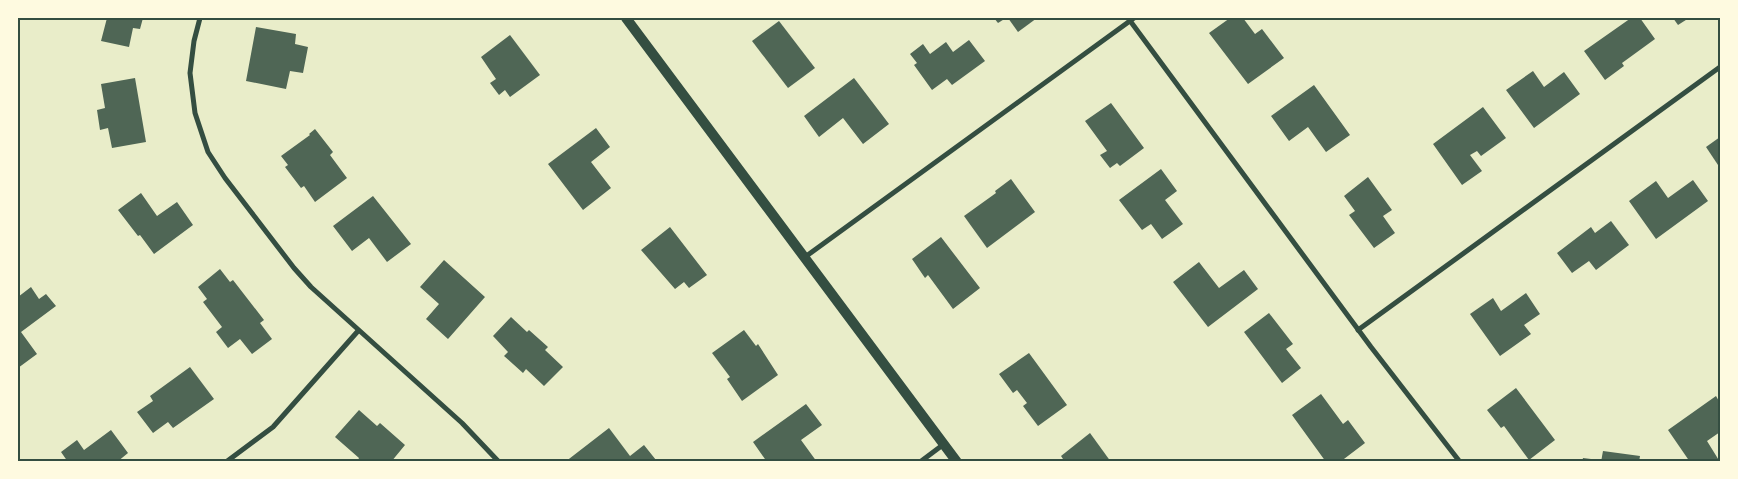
<svg xmlns="http://www.w3.org/2000/svg" width="1738" height="479" viewBox="0 0 1738 479" font-family="'PT Sans',sans-serif">
  <rect width="100%" height="100%" fill="#e9edc9"/>
  <g fill="#4f6655">
    <path d="M 107,18 L 143,18 L 140,29 L 133,28 L 129,47 L 101,41 Z"/>
    <path d="M 994,18 L 1006,18 L 998,23 Z"/>
    <path d="M 1008,18 L 1037,18 L 1018,32 Z"/>
    <path d="M 1230,18 L 1243,18 L 1255,34 L 1262,29 L 1284,58 L 1248,84 L 1209,33 Z"/>
    <path d="M 1631,18 L 1640,18 L 1655,39 L 1622,63 L 1624,66 L 1605,80 L 1584,51 Z"/>
    <path d="M 1673,18 L 1689,18 L 1678,25 Z"/>
    <path d="M 779,21 L 815,68 L 788,88 L 752,41 Z"/>
    <path d="M 256,27 L 296,34 L 295,44 L 308,47 L 303,73 L 290,71 L 286,89 L 246,81 Z"/>
    <path d="M 510,35 L 540,75 L 510,97 L 505,90 L 499,95 L 490,83 L 496,79 L 481,57 Z"/>
    <path d="M 969,40 L 985,61 L 952,85 L 947,79 L 932,90 L 914,65 L 917,63 L 910,54 L 923,44 L 930,54 L 946,42 L 953,52 Z"/>
    <path d="M 1533,71 L 1544,87 L 1564,72 L 1580,94 L 1534,128 L 1506,90 Z"/>
    <path d="M 135,78 L 146,142 L 112,148 L 108,128 L 100,130 L 97,110 L 105,108 L 101,84 Z"/>
    <path d="M 854,78 L 889,124 L 863,144 L 843,118 L 819,137 L 804,116 Z"/>
    <path d="M 1314,85 L 1350,135 L 1326,152 L 1308,127 L 1289,141 L 1271,116 Z"/>
    <path d="M 1111,103 L 1144,148 L 1120,166 L 1117,163 L 1110,168 L 1100,155 L 1107,151 L 1085,121 Z"/>
    <path d="M 1483,107 L 1506,138 L 1481,156 L 1477,151 L 1470,155 L 1482,171 L 1462,185 L 1433,144 Z"/>
    <path d="M 596,128 L 610,147 L 591,162 L 611,188 L 583,210 L 548,164 Z"/>
    <path d="M 315,129 L 333,152 L 330,155 L 347,178 L 315,202 L 304,186 L 301,188 L 285,167 L 288,165 L 281,156 L 310,135 L 309,134 Z"/>
    <path d="M 1720,137 L 1720,168 L 1706,147 Z"/>
    <path d="M 1161,169 L 1177,191 L 1165,200 L 1183,224 L 1162,239 L 1151,224 L 1142,230 L 1119,200 Z"/>
    <path d="M 1368,177 L 1392,210 L 1383,216 L 1395,233 L 1374,248 L 1349,215 L 1355,211 L 1344,196 Z"/>
    <path d="M 1011,179 L 1035,212 L 987,248 L 964,216 L 996,193 L 995,191 Z"/>
    <path d="M 1693,180 L 1708,201 L 1656,239 L 1629,201 L 1656,181 L 1668,198 Z"/>
    <path d="M 141,193 L 157,216 L 177,202 L 193,225 L 154,254 L 140,235 L 138,236 L 118,210 Z"/>
    <path d="M 373,196 L 411,244 L 387,262 L 369,238 L 352,251 L 333,226 Z"/>
    <path d="M 1611,221 L 1629,245 L 1596,270 L 1589,261 L 1572,273 L 1557,253 L 1591,227 L 1595,233 Z"/>
    <path d="M 670,227 L 707,275 L 689,288 L 684,282 L 675,289 L 641,250 Z"/>
    <path d="M 941,237 L 980,288 L 953,309 L 928,275 L 925,278 L 912,259 Z"/>
    <path d="M 444,260 L 485,297 L 448,339 L 426,319 L 439,304 L 420,287 Z"/>
    <path d="M 1199,262 L 1219,288 L 1244,270 L 1258,289 L 1208,327 L 1173,282 Z"/>
    <path d="M 220,269 L 230,282 L 233,280 L 264,320 L 260,323 L 272,339 L 252,354 L 240,339 L 228,348 L 216,332 L 222,327 L 203,302 L 207,299 L 198,287 Z"/>
    <path d="M 31,287 L 39,299 L 46,294 L 56,306 L 21,332 L 37,354 L 18,368 L 18,297 Z"/>
    <path d="M 1526,293 L 1540,314 L 1524,325 L 1531,334 L 1500,356 L 1470,314 L 1493,298 L 1501,311 Z"/>
    <path d="M 1269,313 L 1293,344 L 1286,349 L 1301,368 L 1282,383 L 1244,332 Z"/>
    <path d="M 511,317 L 527,332 L 529,330 L 548,347 L 545,350 L 563,367 L 544,386 L 526,369 L 523,373 L 504,356 L 508,352 L 493,336 Z"/>
    <path d="M 744,330 L 756,346 L 758,344 L 778,375 L 742,401 L 727,379 L 730,377 L 712,353 Z"/>
    <path d="M 1029,353 L 1067,405 L 1038,426 L 1023,406 L 1027,403 L 1017,390 L 1013,393 L 999,374 Z"/>
    <path d="M 190,367 L 214,399 L 173,428 L 168,422 L 153,433 L 137,412 L 153,401 L 150,396 Z"/>
    <path d="M 1516,388 L 1555,440 L 1529,460 L 1504,426 L 1501,428 L 1487,410 Z"/>
    <path d="M 1321,394 L 1343,424 L 1348,420 L 1365,443 L 1340,462 L 1326,462 L 1292,415 Z"/>
    <path d="M 1716,396 L 1720,403 L 1720,432 L 1707,441 L 1720,462 L 1690,462 L 1668,430 Z"/>
    <path d="M 806,404 L 822,425 L 801,440 L 817,462 L 767,462 L 753,442 Z"/>
    <path d="M 359,410 L 377,426 L 380,423 L 405,445 L 391,462 L 357,462 L 359,458 L 335,437 Z"/>
    <path d="M 609,428 L 630,456 L 644,445 L 656,460 L 654,462 L 565,462 Z"/>
    <path d="M 111,430 L 128,453 L 117,462 L 68,462 L 61,452 L 77,440 L 84,450 Z"/>
    <path d="M 1090,433 L 1111,462 L 1065,462 L 1061,456 Z"/>
    <path d="M 1603,451 L 1640,456 L 1639,462 L 1601,462 Z"/>
    <path d="M 1583,458 L 1599,460 L 1599,462 L 1582,462 Z"/>
  </g>
  <g fill="none" stroke-linecap="round" stroke-linejoin="round">
    <g stroke="#344e41" stroke-width="5">
      <path d="M 200,18 L 194,41 L 190,73 L 195,113 L 208,152 L 225,178 L 294,268 L 311,287 L 462,423 L 499,462"/>
      <path d="M 1128,18 L 1371,347 L 1460,462"/>
      <path d="M 805,257 L 1134,18"/>
      <path d="M 1358,330 L 1720,67"/>
      <path d="M 226,462 L 273,427 L 358,331"/>
      <path d="M 920,462 L 944,444"/>
    </g>
    <path stroke="#344e41" stroke-width="10" d="M 626,18 L 957,462"/>
  </g>
  <rect width="1738" height="479" fill="none" stroke="#fefae0" stroke-width="38"/>
  <rect x="19" y="19" width="1700" height="441" fill="none" stroke="#344e41" stroke-width="2"/>
</svg>
